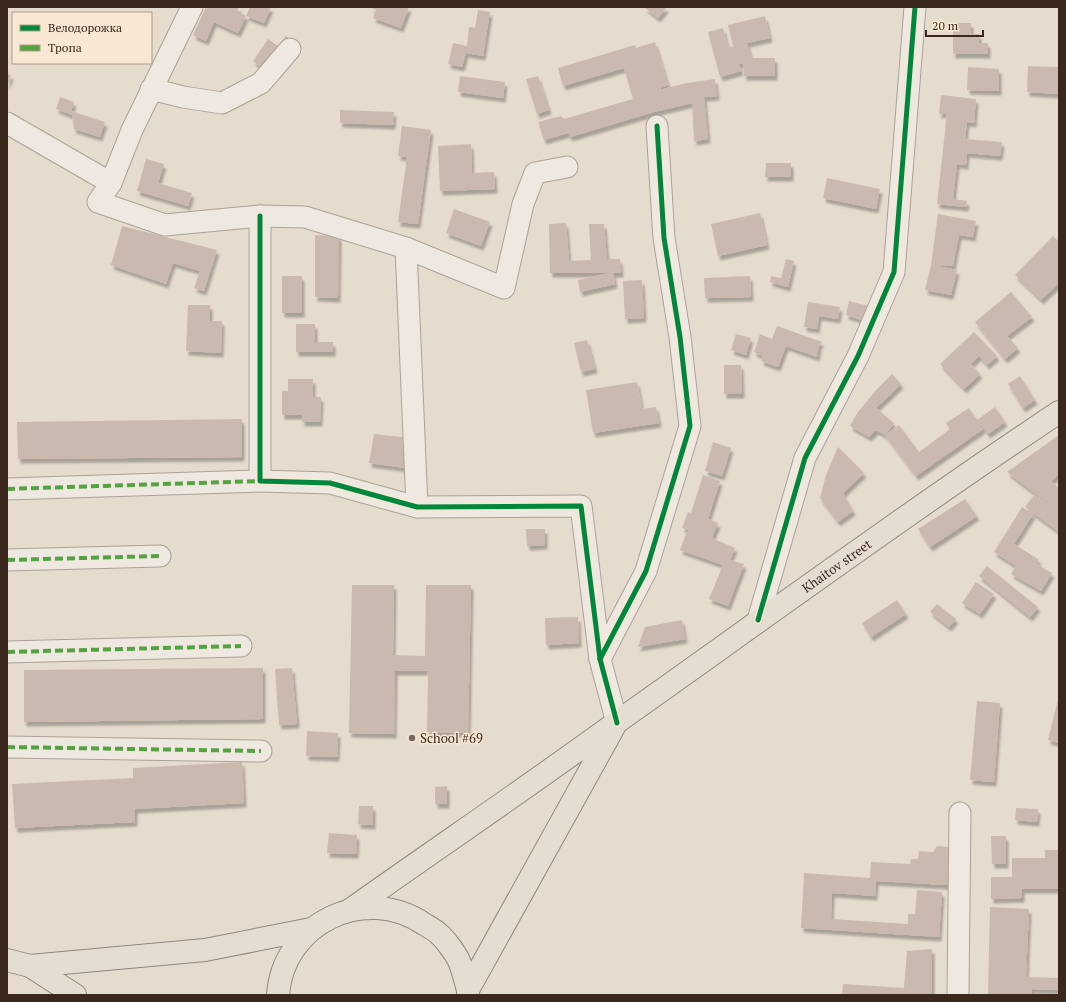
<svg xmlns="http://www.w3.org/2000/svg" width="1066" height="1002" viewBox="0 0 1066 1002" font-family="'PT Serif',serif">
  <defs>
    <filter id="shadow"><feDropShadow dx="2.5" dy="4.5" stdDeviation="1" flood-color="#0004"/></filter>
  </defs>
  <rect width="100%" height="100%" fill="#e6dcce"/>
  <g fill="#cab9ae" filter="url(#shadow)">
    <path d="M 206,7 L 239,7 L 237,11 L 246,16 L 238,33 L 214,22 L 206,41 L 193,35 Z"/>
    <path d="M 250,7 L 271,7 L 264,23 L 246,16 Z"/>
    <path d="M 370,7 L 409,7 L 401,28 L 373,18 L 376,10 Z"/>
    <path d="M 644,7 L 667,7 L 658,18 Z"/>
    <path d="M 478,10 L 490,12 L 483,56 L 466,53 L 462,67 L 448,64 L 453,43 L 467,46 L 469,27 L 475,28 Z"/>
    <path d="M 765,16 L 770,38 L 747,43 L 751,58 L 775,58 L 775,76 L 744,76 L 743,63 L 739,64 L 741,71 L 720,77 L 708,32 L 723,28 L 728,48 L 733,46 L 728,25 Z"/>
    <path d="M 953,23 L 971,23 L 971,34 L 979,34 L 979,43 L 988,43 L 988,54 L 953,54 Z"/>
    <path d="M 286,36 L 291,40 L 273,65 L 266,60 L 261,67 L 253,61 L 268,39 L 278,46 Z"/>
    <path d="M 655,42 L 668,85 L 651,92 L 687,83 L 715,79 L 717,96 L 704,97 L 708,139 L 694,141 L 692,103 L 654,112 L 570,137 L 568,133 L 544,140 L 538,122 L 561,116 L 564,119 L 633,99 L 624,68 L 563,86 L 558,68 L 635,45 L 636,48 Z"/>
    <path d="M 1028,66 L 1059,67 L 1059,94 L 1027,92 Z"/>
    <path d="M 968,67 L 999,69 L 999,91 L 967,90 Z"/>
    <path d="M 7,74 L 11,75 L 7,86 Z"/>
    <path d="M 460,76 L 505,82 L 503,98 L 458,92 Z"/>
    <path d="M 538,76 L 549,110 L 537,114 L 526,79 Z"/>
    <path d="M 941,95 L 976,99 L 974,123 L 967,122 L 965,139 L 1002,142 L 1000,156 L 967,153 L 966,165 L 957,164 L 953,199 L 967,201 L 966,207 L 937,204 L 947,113 L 939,114 Z"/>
    <path d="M 60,97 L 74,102 L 71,111 L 105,122 L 100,137 L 74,129 L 72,115 L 56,109 Z"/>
    <path d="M 340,110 L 394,112 L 393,125 L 340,123 Z"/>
    <path d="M 402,126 L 431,130 L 418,224 L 398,222 L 407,157 L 398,156 Z"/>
    <path d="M 471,144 L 472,173 L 494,172 L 495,189 L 440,191 L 438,146 Z"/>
    <path d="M 146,159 L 164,164 L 158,183 L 192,193 L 188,206 L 137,191 Z"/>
    <path d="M 766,163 L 791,163 L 791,177 L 765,177 Z"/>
    <path d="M 827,178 L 880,189 L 876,209 L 823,198 Z"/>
    <path d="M 454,209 L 490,222 L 481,246 L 446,233 Z"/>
    <path d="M 760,213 L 767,245 L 718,256 L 711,224 Z"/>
    <path d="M 938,214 L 976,221 L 973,237 L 959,235 L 953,266 L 931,265 Z"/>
    <path d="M 566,223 L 569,261 L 591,260 L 589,224 L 604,224 L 607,259 L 620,259 L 621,273 L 550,273 L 549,224 Z"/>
    <path d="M 122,226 L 217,250 L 204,291 L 194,288 L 200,271 L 173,263 L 166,284 L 111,265 Z"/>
    <path d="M 315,235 L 339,236 L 338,298 L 315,297 Z"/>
    <path d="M 1053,236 L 1059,242 L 1059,283 L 1041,300 L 1015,275 Z"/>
    <path d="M 786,259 L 794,261 L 788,287 L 770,282 L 771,276 L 781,278 Z"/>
    <path d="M 931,265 L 957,270 L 951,295 L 925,290 Z"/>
    <path d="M 613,272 L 615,284 L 580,292 L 578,280 Z"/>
    <rect x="282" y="276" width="20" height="37"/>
    <path d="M 750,276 L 751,297 L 705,298 L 704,278 Z"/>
    <path d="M 642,280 L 644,318 L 625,319 L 623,281 Z"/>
    <path d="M 1011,292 L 1032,317 L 1007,336 L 1018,348 L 1005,359 L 975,322 Z"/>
    <path d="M 849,301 L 873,307 L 868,322 L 846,315 Z"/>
    <path d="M 808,302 L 840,307 L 838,319 L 819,316 L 817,329 L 804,327 Z"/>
    <path d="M 188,305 L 210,305 L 210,321 L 222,321 L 221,353 L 186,351 Z"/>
    <path d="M 296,324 L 315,324 L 315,342 L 333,342 L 333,352 L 296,352 Z"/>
    <path d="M 777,326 L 822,342 L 819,345 L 817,357 L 786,346 L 778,367 L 761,361 L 763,356 L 754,352 L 760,334 L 772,339 Z"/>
    <path d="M 974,332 L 997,356 L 987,365 L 979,356 L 971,364 L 980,374 L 964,389 L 940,364 Z"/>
    <path d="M 736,334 L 751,338 L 746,355 L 731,350 Z"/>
    <path d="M 587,340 L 595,369 L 581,372 L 574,343 Z"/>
    <path d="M 724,365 L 741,365 L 742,394 L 724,394 Z"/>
    <path d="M 892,374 L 901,384 L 876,408 L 894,423 L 885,435 L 876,430 L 869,437 L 850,426 L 858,412 L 877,389 Z"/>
    <path d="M 1020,376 L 1035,400 L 1023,408 L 1008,384 Z"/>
    <path d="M 288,379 L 313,379 L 313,397 L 321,397 L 320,422 L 302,422 L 302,415 L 282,415 L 282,391 L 288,391 Z"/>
    <path d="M 637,382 L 642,409 L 656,407 L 659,423 L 593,433 L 586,390 Z"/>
    <path d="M 995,407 L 1005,422 L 988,434 L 979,422 L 983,429 L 916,476 L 885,435 L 899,425 L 919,452 L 950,429 L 946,423 L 969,408 L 977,420 Z"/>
    <path d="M 242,419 L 242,457 L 18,459 L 17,422 Z"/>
    <path d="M 374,434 L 410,438 L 406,468 L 369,463 Z"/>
    <path d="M 1059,435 L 1059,474 L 1051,481 L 1059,488 L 1059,512 L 1007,472 Z"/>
    <path d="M 713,442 L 731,448 L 722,476 L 705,471 Z"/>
    <path d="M 838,447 L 864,473 L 843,493 L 853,511 L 838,522 L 820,498 L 826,475 Z"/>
    <path d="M 703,475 L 720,481 L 708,519 L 718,523 L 712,538 L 735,548 L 730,560 L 744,564 L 728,606 L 709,599 L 723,565 L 680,550 L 687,531 L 703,535 L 682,528 L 688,512 L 691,513 Z"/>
    <path d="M 1034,495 L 1059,513 L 1059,532 L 1025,507 Z"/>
    <path d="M 965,499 L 977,516 L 930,547 L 918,529 Z"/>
    <path d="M 1022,507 L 1033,514 L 1014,544 L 1038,559 L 1038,565 L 1052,573 L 1041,591 L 1011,574 L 1016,566 L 994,552 Z"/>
    <path d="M 526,529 L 545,529 L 545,545 L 527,546 Z"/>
    <path d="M 987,566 L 1038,607 L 1030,617 L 979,576 Z"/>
    <path d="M 976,582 L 994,594 L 980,614 L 962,603 Z"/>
    <path d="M 352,585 L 394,585 L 393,655 L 425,656 L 426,585 L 471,585 L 468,733 L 427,732 L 428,671 L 395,671 L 394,734 L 349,733 Z"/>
    <path d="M 897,600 L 906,614 L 871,637 L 862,623 Z"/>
    <path d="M 937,604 L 956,619 L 949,627 L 930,612 Z"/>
    <path d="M 578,617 L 579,643 L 546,645 L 545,618 Z"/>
    <path d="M 682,620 L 685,639 L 638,647 L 645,627 Z"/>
    <path d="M 263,668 L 263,719 L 24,722 L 24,670 Z"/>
    <path d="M 292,668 L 297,724 L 279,725 L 275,669 Z"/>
    <path d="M 1058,699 L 1059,699 L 1059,743 L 1048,740 Z"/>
    <path d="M 977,701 L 1000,703 L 994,782 L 970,780 Z"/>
    <path d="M 307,731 L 338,733 L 337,757 L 306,756 Z"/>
    <path d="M 242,762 L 244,803 L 135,809 L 135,822 L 15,828 L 12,784 L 133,778 L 133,768 Z"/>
    <path d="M 447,786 L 447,804 L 435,804 L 435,787 Z"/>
    <path d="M 359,806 L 373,806 L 373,825 L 358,824 Z"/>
    <path d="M 1016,808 L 1038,809 L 1037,822 L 1015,820 Z"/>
    <path d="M 329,833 L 357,835 L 356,854 L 327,853 Z"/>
    <path d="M 991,836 L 1006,836 L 1006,864 L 992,864 Z"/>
    <path d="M 937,846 L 949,847 L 947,885 L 876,881 L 875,896 L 832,893 L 831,919 L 908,924 L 908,914 L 915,914 L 917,890 L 942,892 L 939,937 L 801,928 L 804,873 L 870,878 L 871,862 L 910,864 L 911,859 L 918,859 L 919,851 L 933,852 Z"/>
    <path d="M 1045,850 L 1059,850 L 1059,889 L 1022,889 L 1022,898 L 991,899 L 991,877 L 1012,877 L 1012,858 L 1045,858 Z"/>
    <path d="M 990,907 L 1029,909 L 1026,977 L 1059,978 L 1059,990 L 1032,989 L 1032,995 L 988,995 Z"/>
    <path d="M 932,949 L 932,995 L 842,995 L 843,984 L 904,988 L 907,951 Z"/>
  </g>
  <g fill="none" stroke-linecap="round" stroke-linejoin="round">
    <defs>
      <g id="minor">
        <path d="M 151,89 L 183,97 L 222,103 L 261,83 L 290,49"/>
        <path d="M 7,123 L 111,183 L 98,202 L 165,225 L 260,216 L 305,217 L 406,248 L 417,507"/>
        <path d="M 111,183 L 132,130 L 192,7"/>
        <path d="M 260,216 L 260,481 L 330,483 L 417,507 L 581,506 L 600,659 L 617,723"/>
        <path d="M 406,248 L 504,288 L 523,204 L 535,173 L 567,167"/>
        <path d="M 7,489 L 260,481"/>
        <path d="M 7,560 L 160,556"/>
        <path d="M 758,620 L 805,458 L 858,356 L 894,272 L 915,7"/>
        <path d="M 7,652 L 241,646"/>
        <path d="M 600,659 L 646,571 L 690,426 L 680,337 L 664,238 L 657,126"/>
        <path d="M 7,747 L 261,751"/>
        <path d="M 958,995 L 960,813"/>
      </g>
      <g id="primary">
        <path id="s1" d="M 350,910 C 439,847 529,786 617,722 C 764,618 909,512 1059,412"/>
        <path d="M 7,960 L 30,966 L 75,995"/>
        <path d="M 30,966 L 205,950 L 311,929"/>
        <path d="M 468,990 L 614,727"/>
        <path d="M 278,995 C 283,923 365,884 424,924 C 429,927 435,930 439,934 C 445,939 456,954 459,961 C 463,970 465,980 468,990 L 468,995"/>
      </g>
    </defs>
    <use href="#minor" stroke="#aca196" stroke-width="23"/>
    <use href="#primary" stroke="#91877e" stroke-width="24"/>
    <use href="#minor" stroke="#eee8e0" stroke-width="21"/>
    <use href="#primary" stroke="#e6ddd1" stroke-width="22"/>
    <g stroke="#54a341" stroke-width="4" stroke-dasharray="8 4" stroke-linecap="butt">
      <path d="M 7,489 L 260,481"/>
      <path d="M 7,560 L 160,556"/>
      <path d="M 7,652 L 241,646"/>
      <path d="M 7,747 L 261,751"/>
    </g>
    <defs>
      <g id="cycleway">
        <path d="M 260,216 L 260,481 L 330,483 L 417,507 L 581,506 L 600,659 L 617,723"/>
        <path d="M 758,620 L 805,458 L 858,356 L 894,272 L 915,7"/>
        <path d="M 600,659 L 646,571 L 690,426 L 680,337 L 664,238 L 657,126"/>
      </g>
    </defs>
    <use href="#cycleway" stroke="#f8e8d3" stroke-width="8"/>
    <use href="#cycleway" stroke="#00873e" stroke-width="5"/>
  </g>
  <circle fill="#77675b" stroke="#f8e8d3" stroke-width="1.5" cx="412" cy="738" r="4"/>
  <g text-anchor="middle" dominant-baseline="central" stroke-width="3" stroke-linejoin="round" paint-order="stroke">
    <g font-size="13" fill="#3b281d" stroke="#f8e8d3">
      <text stroke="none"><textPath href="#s1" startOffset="596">Khaitov street</textPath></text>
    </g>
    <g font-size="13" fill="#3b281d" stroke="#f8e8d3" text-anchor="start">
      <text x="420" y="738">School #69</text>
    </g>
  </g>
  <rect width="1066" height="1002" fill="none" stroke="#3b281d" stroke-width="16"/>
  <rect x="12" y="12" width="140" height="52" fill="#f8e8d3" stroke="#ac9b8a"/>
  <rect x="20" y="25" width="20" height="6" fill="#00873e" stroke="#ac9b8a"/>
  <text x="48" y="32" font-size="12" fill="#3b281d">Велодорожка</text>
  <rect x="20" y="45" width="20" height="6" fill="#54a341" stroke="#ac9b8a"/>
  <text x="48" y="52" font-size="12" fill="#3b281d">Тропа</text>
  <path d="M926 30v6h57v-6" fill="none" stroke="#3b281d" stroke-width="2"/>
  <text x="932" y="30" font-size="12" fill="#3b281d" stroke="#f8e8d3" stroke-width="3" paint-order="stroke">20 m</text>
</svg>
